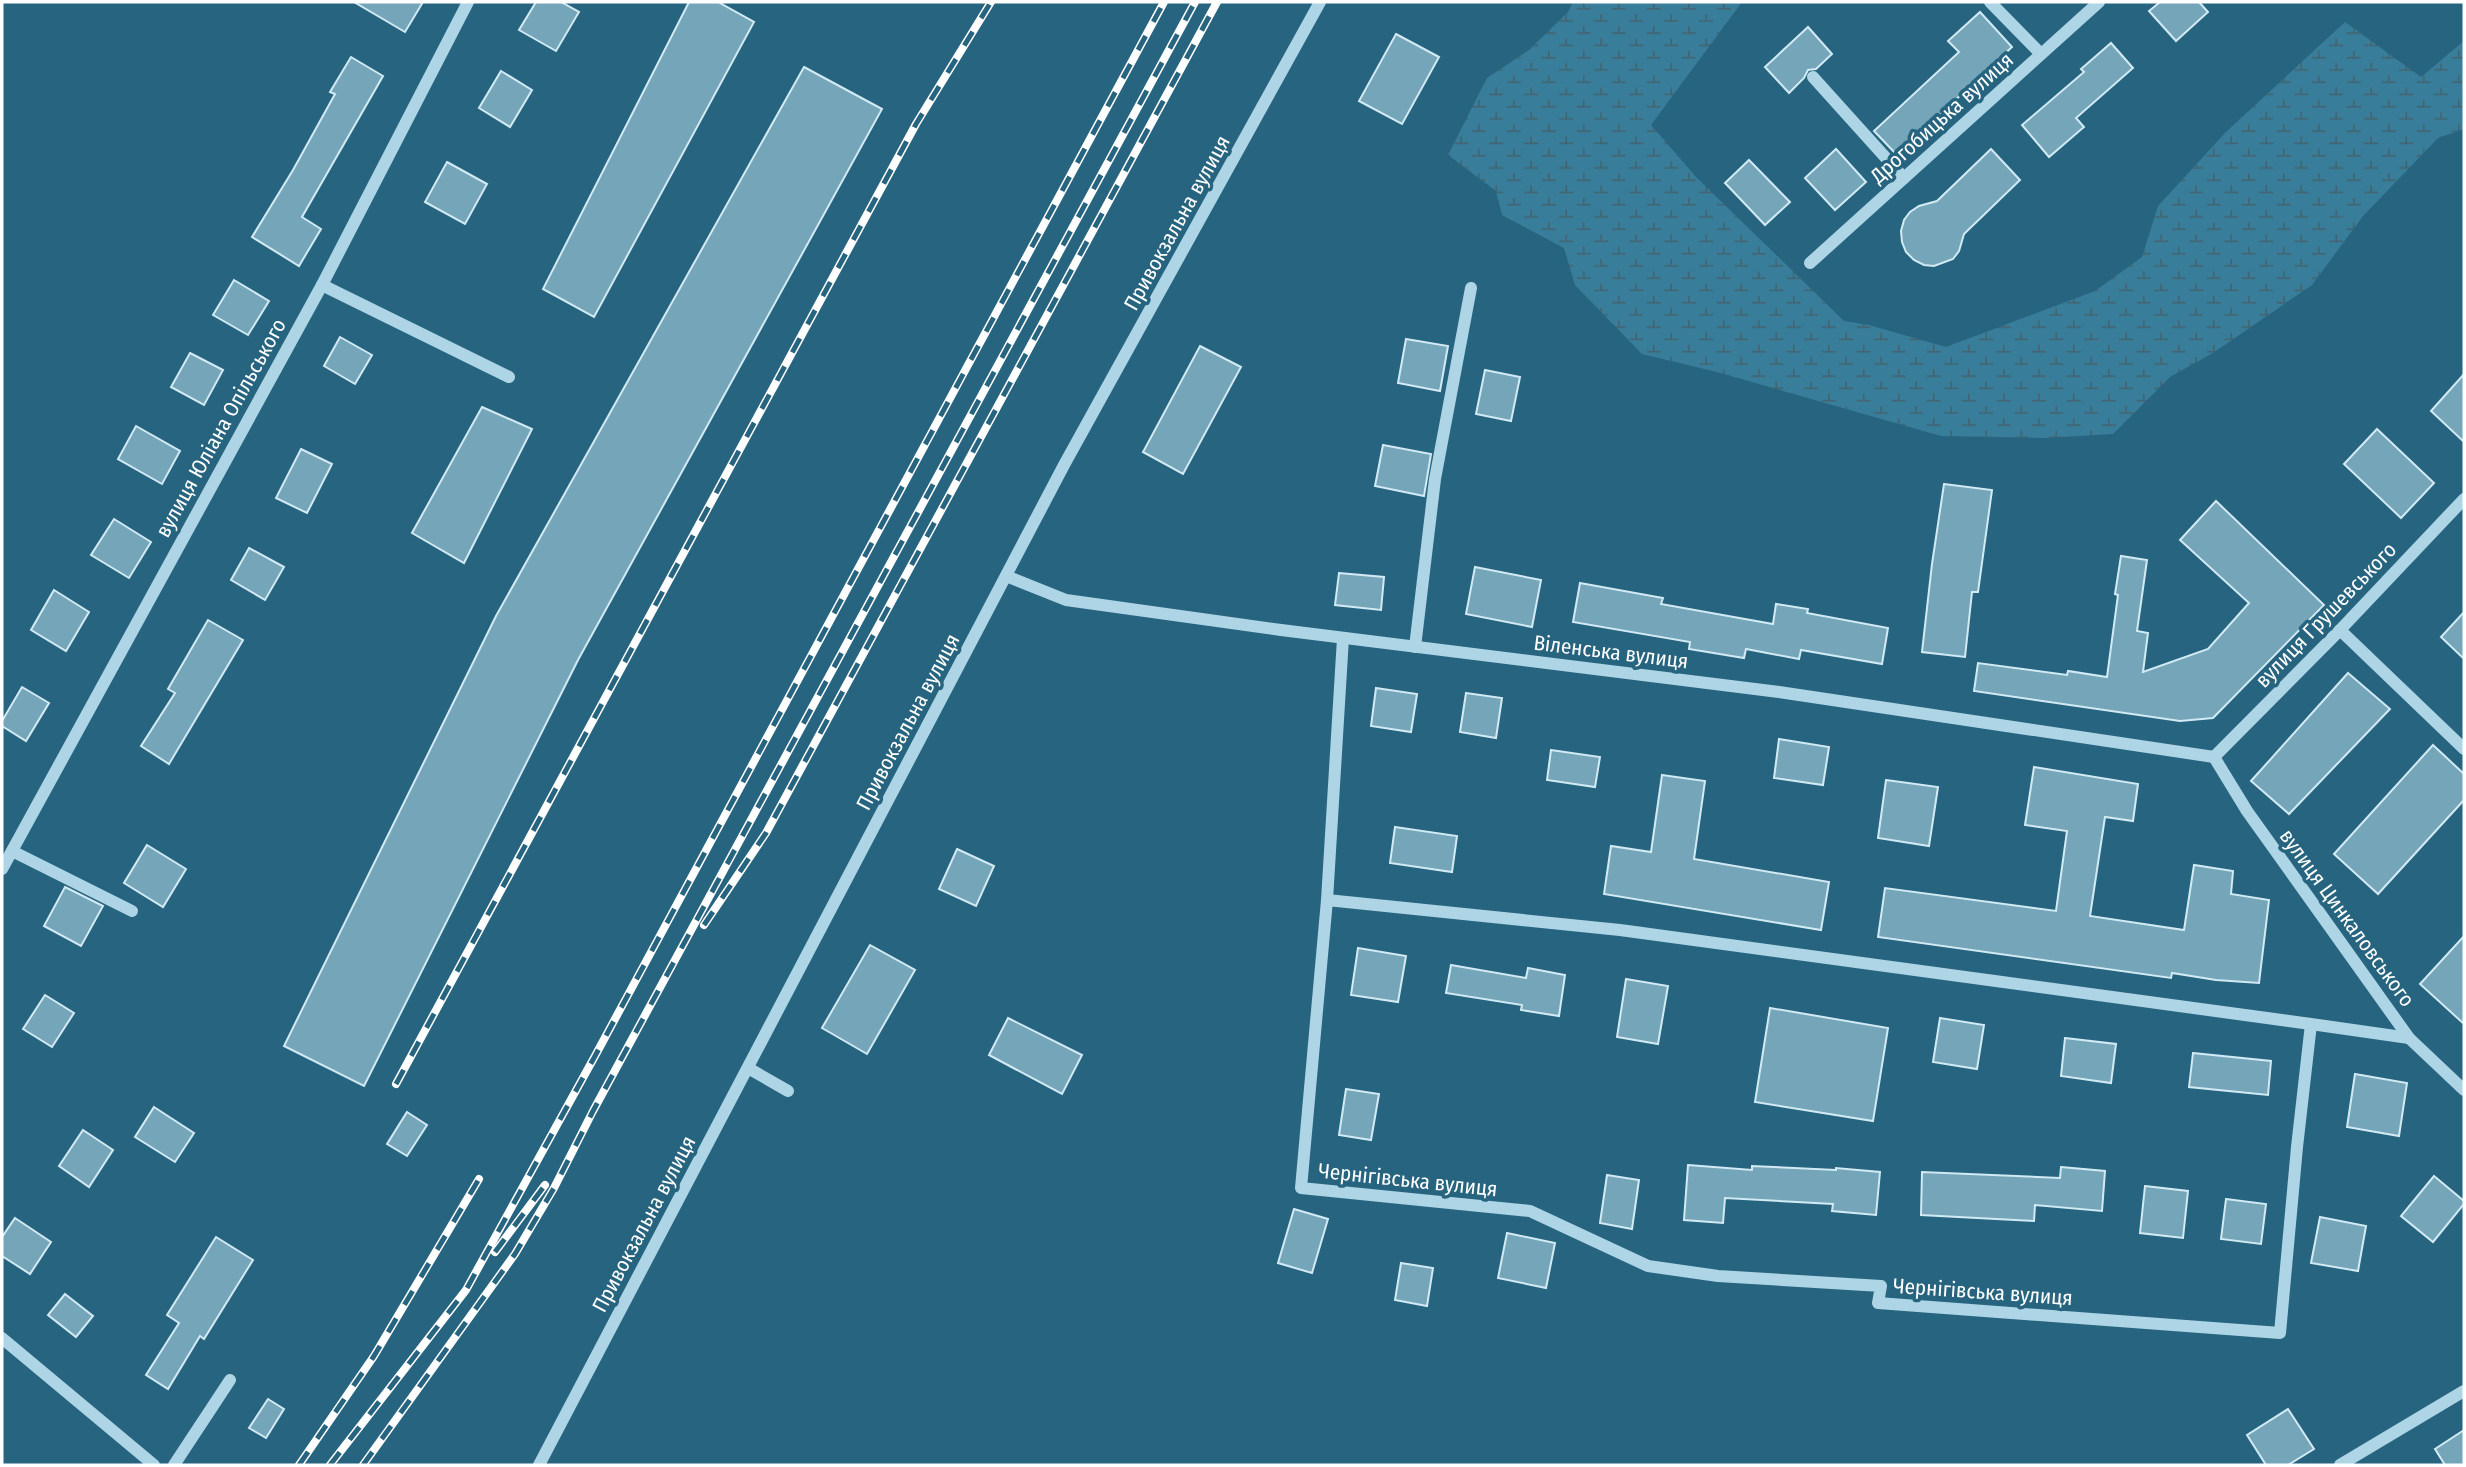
<svg xmlns="http://www.w3.org/2000/svg" width="2466" height="1467" viewBox="0 0 2466 1467" font-family="'Fira Sans Condensed',sans-serif">
  <defs>
    <pattern id="wetland-marsh" width="20" height="14" patternUnits="userSpaceOnUse" patternTransform="scale(1.75)"><rect width="20" height="14" fill="#387e9a"/><path d="M1 5h8M5 5V1M11 12h8M15 12V8" fill="none" stroke="#426573"/></pattern>
  </defs>
  <rect width="100%" height="100%" fill="#27647f"/>
  <path fill="url(#wetland-marsh)" d="M 1573,2 L 1742,2 L 1651,125 L 1696,177 L 1844,321 L 1869,325 L 1946,347 L 2095,291 L 2142,257 L 2158,206 L 2226,132 L 2345,22 L 2421,77 L 2464,41 L 2464,129 L 2438,138 L 2363,216 L 2312,285 L 2213,353 L 2170,377 L 2113,434 L 2046,438 L 1941,436 L 1717,372 L 1642,354 L 1575,285 L 1564,248 L 1502,215 L 1496,191 L 1448,155 L 1487,78 L 1529,50 L 1568,12 Z"/>
  <g fill="#74a5b9" stroke="#d1eaf4" stroke-width="2">
    <path d="M 354,2 L 423,2 L 405,32 Z"/>
    <path d="M 536,2 L 561,2 L 579,12 L 556,51 L 519,30 Z"/>
    <path d="M 689,2 L 718,2 L 754,22 L 594,317 L 543,289 Z"/>
    <path d="M 2160,2 L 2199,2 L 2208,12 L 2176,41 L 2149,11 Z"/>
    <path d="M 1980,12 L 2012,47 L 1897,155 L 1874,131 L 1959,52 L 1948,41 Z"/>
    <path d="M 1808,27 L 1832,54 L 1816,69 L 1808,70 L 1804,78 L 1789,93 L 1765,67 Z"/>
    <path d="M 1396,34 L 1439,57 L 1402,124 L 1359,101 Z"/>
    <path d="M 2111,43 L 2133,68 L 2076,118 L 2084,127 L 2049,157 L 2022,125 L 2084,72 L 2081,69 Z"/>
    <path d="M 351,57 L 383,76 L 302,217 L 321,229 L 299,266 L 252,237 L 293,170 L 335,94 L 330,92 Z"/>
    <path d="M 804,67 L 882,109 L 578,660 L 364,1086 L 284,1046 L 496,616 Z"/>
    <path d="M 501,71 L 532,90 L 510,127 L 479,108 Z"/>
    <path d="M 1836,149 L 1866,182 L 1835,210 L 1805,178 Z"/>
    <path d="M 1991,149 L 2020,180 L 1964,234 L 1959,251 L 1953,259 L 1934,266 L 1924,265 L 1914,260 L 1906,252 L 1902,242 L 1901,231 L 1904,220 L 1910,212 L 1919,206 L 1937,201 Z"/>
    <path d="M 1749,160 L 1790,202 L 1765,225 L 1725,183 Z"/>
    <path d="M 447,162 L 487,184 L 465,224 L 425,202 Z"/>
    <path d="M 234,280 L 269,301 L 248,335 L 213,315 Z"/>
    <path d="M 340,337 L 372,355 L 355,384 L 324,366 Z"/>
    <path d="M 1406,339 L 1448,346 L 1440,391 L 1398,383 Z"/>
    <path d="M 1200,346 L 1241,367 L 1183,474 L 1143,452 Z"/>
    <path d="M 190,353 L 223,370 L 204,405 L 171,387 Z"/>
    <path d="M 1485,370 L 1520,377 L 1511,421 L 1476,414 Z"/>
    <path d="M 2464,374 L 2464,442 L 2431,411 Z"/>
    <path d="M 482,407 L 532,429 L 464,563 L 412,533 Z"/>
    <path d="M 136,426 L 180,451 L 162,484 L 118,459 Z"/>
    <path d="M 2377,429 L 2434,483 L 2401,518 L 2344,464 Z"/>
    <path d="M 1383,445 L 1431,454 L 1424,496 L 1375,486 Z"/>
    <path d="M 301,449 L 332,464 L 307,513 L 276,498 Z"/>
    <path d="M 1944,484 L 1992,490 L 1978,592 L 1972,592 L 1965,657 L 1922,652 L 1932,564 Z"/>
    <path d="M 2216,501 L 2324,605 L 2213,718 L 2180,721 L 1974,691 L 1978,663 L 2067,675 L 2068,671 L 2107,677 L 2118,595 L 2115,594 L 2121,556 L 2147,560 L 2137,631 L 2148,633 L 2143,672 L 2208,649 L 2249,603 L 2180,540 Z"/>
    <path d="M 114,519 L 151,542 L 129,578 L 91,555 Z"/>
    <path d="M 249,548 L 284,567 L 265,600 L 231,580 Z"/>
    <path d="M 1475,567 L 1541,580 L 1532,627 L 1466,614 Z"/>
    <path d="M 1339,573 L 1384,577 L 1381,610 L 1335,605 Z"/>
    <path d="M 1580,583 L 1663,598 L 1661,604 L 1773,624 L 1776,604 L 1808,609 L 1807,613 L 1888,628 L 1882,664 L 1801,650 L 1799,659 L 1746,649 L 1744,658 L 1689,649 L 1690,642 L 1573,622 Z"/>
    <path d="M 54,590 L 89,612 L 66,651 L 31,630 Z"/>
    <path d="M 2464,612 L 2464,659 L 2441,637 Z"/>
    <path d="M 208,620 L 243,640 L 169,764 L 141,746 L 175,693 L 168,689 Z"/>
    <path d="M 2348,673 L 2390,709 L 2289,814 L 2251,781 Z"/>
    <path d="M 22,687 L 49,703 L 26,741 L 2,726 L 2,721 Z"/>
    <path d="M 1376,688 L 1417,694 L 1411,732 L 1371,726 Z"/>
    <path d="M 1466,693 L 1502,698 L 1496,738 L 1460,732 Z"/>
    <path d="M 1779,739 L 1829,747 L 1823,785 L 1774,778 Z"/>
    <path d="M 2433,745 L 2464,774 L 2464,800 L 2378,894 L 2334,854 Z"/>
    <path d="M 1551,750 L 1600,757 L 1595,787 L 1547,780 Z"/>
    <path d="M 2034,767 L 2138,784 L 2133,821 L 2105,817 L 2090,916 L 2184,930 L 2194,865 L 2233,871 L 2231,894 L 2269,900 L 2259,983 L 2216,980 L 2172,973 L 2171,978 L 1878,937 L 1885,888 L 2056,911 L 2067,831 L 2025,825 Z"/>
    <path d="M 1662,775 L 1705,781 L 1694,859 L 1829,882 L 1821,930 L 1604,894 L 1611,846 L 1651,852 Z"/>
    <path d="M 1886,780 L 1938,787 L 1929,846 L 1878,838 Z"/>
    <path d="M 1395,827 L 1457,836 L 1452,872 L 1390,863 Z"/>
    <path d="M 147,845 L 186,869 L 163,907 L 124,883 Z"/>
    <path d="M 957,849 L 994,866 L 976,906 L 939,889 Z"/>
    <path d="M 65,887 L 103,906 L 81,946 L 44,926 Z"/>
    <path d="M 2464,936 L 2464,1024 L 2420,984 Z"/>
    <path d="M 870,945 L 915,970 L 867,1054 L 822,1028 Z"/>
    <path d="M 1358,948 L 1406,956 L 1398,1002 L 1351,995 Z"/>
    <path d="M 1451,965 L 1526,978 L 1528,968 L 1565,975 L 1559,1016 L 1521,1010 L 1522,1005 L 1446,993 Z"/>
    <path d="M 1626,979 L 1668,986 L 1658,1044 L 1617,1037 Z"/>
    <path d="M 45,995 L 74,1013 L 52,1047 L 23,1029 Z"/>
    <path d="M 1770,1008 L 1888,1028 L 1873,1121 L 1755,1102 Z"/>
    <path d="M 1008,1018 L 1082,1055 L 1062,1094 L 989,1055 Z"/>
    <path d="M 1940,1018 L 1984,1025 L 1977,1069 L 1933,1062 Z"/>
    <path d="M 2065,1038 L 2116,1044 L 2111,1083 L 2061,1076 Z"/>
    <path d="M 2193,1053 L 2271,1061 L 2268,1095 L 2189,1087 Z"/>
    <path d="M 2355,1074 L 2407,1083 L 2399,1136 L 2347,1127 Z"/>
    <path d="M 1346,1089 L 1379,1094 L 1371,1140 L 1339,1135 Z"/>
    <path d="M 154,1107 L 194,1133 L 175,1162 L 135,1137 Z"/>
    <path d="M 407,1112 L 427,1125 L 407,1156 L 387,1144 Z"/>
    <path d="M 83,1130 L 113,1150 L 89,1187 L 59,1166 Z"/>
    <path d="M 1688,1165 L 1752,1170 L 1752,1166 L 1836,1170 L 1836,1168 L 1880,1172 L 1876,1215 L 1832,1211 L 1833,1204 L 1725,1198 L 1723,1223 L 1684,1220 Z"/>
    <path d="M 2061,1167 L 2105,1171 L 2102,1211 L 2035,1205 L 2034,1221 L 1921,1215 L 1922,1172 L 2060,1178 Z"/>
    <path d="M 1607,1175 L 1639,1180 L 1632,1229 L 1600,1223 Z"/>
    <path d="M 2434,1176 L 2464,1201 L 2464,1204 L 2433,1242 L 2401,1216 Z"/>
    <path d="M 2145,1186 L 2188,1191 L 2183,1238 L 2140,1233 Z"/>
    <path d="M 2226,1199 L 2266,1204 L 2261,1244 L 2221,1239 Z"/>
    <path d="M 1294,1209 L 1328,1219 L 1312,1273 L 1278,1263 Z"/>
    <path d="M 2320,1217 L 2366,1226 L 2358,1271 L 2311,1263 Z"/>
    <path d="M 15,1218 L 51,1242 L 30,1274 L 2,1256 L 2,1237 Z"/>
    <path d="M 1507,1233 L 1555,1243 L 1546,1288 L 1498,1278 Z"/>
    <path d="M 216,1237 L 253,1260 L 204,1339 L 200,1336 L 168,1389 L 146,1375 L 179,1323 L 167,1315 Z"/>
    <path d="M 1401,1263 L 1433,1268 L 1427,1306 L 1395,1300 Z"/>
    <path d="M 65,1294 L 93,1316 L 76,1337 L 48,1315 Z"/>
    <path d="M 268,1399 L 284,1409 L 266,1438 L 249,1428 Z"/>
    <path d="M 2288,1409 L 2314,1449 L 2288,1465 L 2266,1465 L 2247,1435 Z"/>
    <path d="M 2464,1430 L 2464,1465 L 2445,1465 L 2435,1449 Z"/>
  </g>
  <g fill="none" stroke-linecap="round" stroke-linejoin="round">
    <g stroke="#aed5e5" stroke-width="12">
      <path d="M 1990,2 L 2041,54"/>
      <path d="M 1813,77 L 1904,178"/>
      <path d="M 1810,263 L 2099,2"/>
      <path d="M 322,285 L 509,377"/>
      <path d="M 1006,576 L 1066,600 L 1281,630 L 1779,692 L 2214,757"/>
      <path d="M 2340,630 L 2464,749"/>
      <path d="M 1415,647 L 1435,479 L 1471,288"/>
      <path d="M 2214,757 L 2247,811 L 2409,1038 L 2464,1090"/>
      <path d="M 2214,757 L 2340,630 L 2464,499"/>
      <path d="M 12,851 L 132,911"/>
      <path d="M 2,869 L 322,285 L 468,2"/>
      <path d="M 1327,900 L 1343,638"/>
      <path d="M 2311,1024 L 2297,1147 L 2280,1333 L 1878,1303 L 1881,1286 L 1718,1276 L 1648,1266 L 1530,1211 L 1301,1188 L 1327,900 L 1620,930 L 2311,1024 L 2409,1038"/>
      <path d="M 748,1068 L 788,1091"/>
      <path d="M 2,1338 L 154,1465"/>
      <path d="M 174,1465 L 230,1380"/>
      <path d="M 539,1465 L 1064,465 L 1320,2"/>
      <path d="M 2340,1465 L 2464,1391"/>
    </g>
    <defs>
      <g id="rail">
        <path d="M 704,925 L 766,833 L 1217,2"/>
        <path d="M 396,1084 L 916,124 L 991,2"/>
        <path d="M 495,1252 L 545,1185"/>
        <path d="M 299,1465 L 374,1356 L 479,1179"/>
        <path d="M 330,1465 L 466,1290 L 595,1056 L 1164,2"/>
        <path d="M 363,1465 L 515,1254 L 554,1188 L 593,1111 L 1195,2"/>
      </g>
    </defs>
    <use href="#rail" stroke="#fff" stroke-width="8"/>
    <use href="#rail" stroke="#27647f" stroke-width="5" stroke-dasharray="16" stroke-linecap="butt"/>
  </g>
  <g text-anchor="middle" dominant-baseline="central" stroke-width="7" stroke-linejoin="round" paint-order="stroke">
    <g font-size="21" fill="#fff" stroke="#27647f">
      <text transform="translate(1942 118) rotate(-42)">Дрогобицька вулиця</text>
      <text transform="translate(1177 223) rotate(-61)">Привокзальна вулиця</text>
      <text transform="translate(221 428) rotate(-61)">вулиця Юліана Опільського</text>
      <text transform="translate(2326 615) rotate(-46)">вулиця Грушевського</text>
      <text transform="translate(1611 652) rotate(7)">Віленська вулиця</text>
      <text transform="translate(908 722) rotate(-62)">Привокзальна вулиця</text>
      <text transform="translate(2347 918) rotate(54)">вулиця Цинкаловського</text>
      <text transform="translate(1408 1180) rotate(6)">Чернігівська вулиця</text>
      <text transform="translate(644 1224) rotate(-62)">Привокзальна вулиця</text>
      <text transform="translate(1983 1292) rotate(4)">Чернігівська вулиця</text>
    </g>
  </g>
  <rect width="2466" height="1467" fill="none" stroke="#ffffff" stroke-width="7"/>
</svg>
